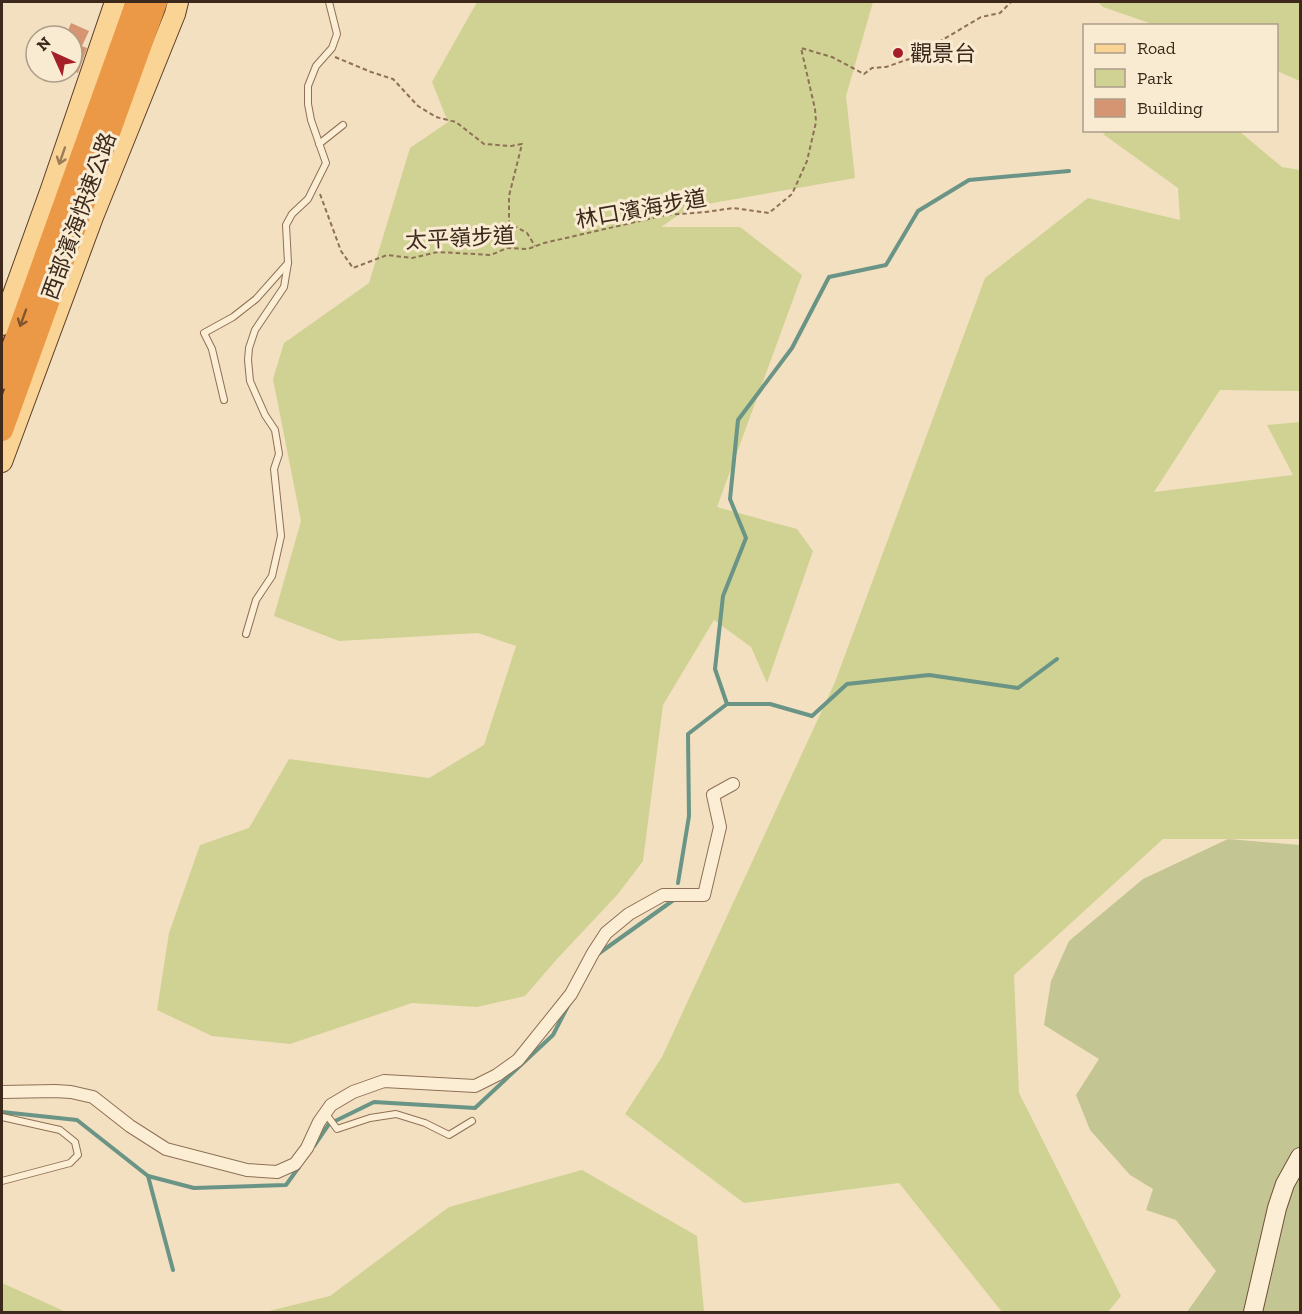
<svg xmlns="http://www.w3.org/2000/svg" width="1302" height="1314" viewBox="0 0 1302 1314" font-family="'Zilla Slab','Noto Sans TC',serif">
  <rect width="100%" height="100%" fill="#f3e0c0"/>
  <g fill="#cfd293">
    <path d="M 477,2 L 873,2 L 846,96 L 855,178 L 690,207 L 661,227 L 740,227 L 802,275 L 717,507 L 797,529 L 813,551 L 767,683 L 751,647 L 714,620 L 663,705 L 643,861 L 618,894 L 557,959 L 525,996 L 477,1007 L 412,1003 L 290,1044 L 212,1036 L 157,1010 L 169,933 L 200,845 L 249,828 L 289,759 L 429,778 L 484,745 L 516,646 L 478,633 L 339,641 L 274,616 L 301,521 L 273,379 L 284,343 L 369,283 L 410,148 L 448,122 L 432,82 Z"/>
    <path d="M 1098,2 L 1300,2 L 1300,81 L 1277,71 L 1276,26 L 1155,25 L 1103,7 Z"/>
    <path d="M 1108,131 L 1239,131 L 1282,167 L 1300,170 L 1300,391 L 1220,390 L 1154,492 L 1293,475 L 1267,425 L 1300,422 L 1300,839 L 1163,839 L 1014,975 L 1019,1093 L 1121,1296 L 1108,1312 L 1002,1312 L 899,1183 L 744,1203 L 625,1114 L 662,1057 L 835,682 L 985,278 L 1088,198 L 1180,220 L 1178,188 L 1103,134 Z"/>
    <path d="M 582,1170 L 697,1236 L 704,1312 L 265,1312 L 330,1296 L 449,1207 Z"/>
    <path d="M 2,1283 L 66,1312 L 2,1312 Z"/>
  </g>
  <g fill="#c3c693">
    <path d="M 1228,839 L 1300,845 L 1300,1148 L 1287,1177 L 1248,1312 L 1187,1312 L 1216,1271 L 1176,1220 L 1146,1210 L 1153,1189 L 1130,1175 L 1090,1130 L 1076,1095 L 1099,1059 L 1044,1025 L 1051,981 L 1069,941 L 1143,879 Z"/>
    <path d="M 1300,1172 L 1300,1312 L 1259,1312 L 1290,1193 Z"/>
  </g>
  <g fill="none" stroke-linecap="round" stroke-linejoin="round">
    <g stroke="#699486" stroke-width="4">
      <path d="M 727,704 L 770,704 L 812,716 L 847,684 L 929,675 L 1018,688 L 1057,659"/>
      <path d="M 678,883 L 689,816 L 688,734 L 727,704 L 715,669 L 723,596 L 746,538 L 730,499 L 738,420 L 792,348 L 829,277 L 886,265 L 918,211 L 969,180 L 1069,171"/>
      <path d="M 598,954 L 675,899"/>
      <path d="M 2,1112 L 77,1120 L 148,1176 L 194,1188 L 286,1185 L 299,1167"/>
      <path d="M 314,1146 L 329,1124 L 374,1102 L 475,1108 L 553,1035 L 569,1004"/>
      <path d="M 148,1176 L 173,1270"/>
    </g>
  </g>
  <path fill="#d59572" d="M 71,23 L 89,31 L 82,46 L 87,48 L 78,73 L 72,71 L 72,61 L 76,51 L 72,50 L 72,36 L 66,36 Z"/>
  <g fill="none" stroke-linecap="round" stroke-linejoin="round">
    <defs>
      <g id="lane">
        <path d="M 319,144 L 343,125"/>
        <path d="M 224,400 L 212,349 L 204,333 L 233,317 L 256,299 L 288,263"/>
        <path d="M 246,634 L 256,600 L 272,576 L 281,536 L 274,469 L 279,454 L 275,430 L 265,415 L 250,381 L 248,360 L 249,348 L 255,330 L 284,287 L 288,263 L 286,225 L 292,214 L 308,199 L 326,163 L 311,120 L 308,104 L 308,86 L 316,66 L 332,48 L 337,34 L 329,2"/>
        <path d="M 326,1114 L 337,1129 L 370,1118 L 396,1114 L 425,1123 L 449,1135 L 472,1121"/>
        <path d="M 2,1117 L 60,1130 L 75,1142 L 78,1155 L 70,1163 L 2,1181"/>
      </g>
      <path id="street" d="M 2,1092 L 55,1091 L 71,1092 L 93,1097 L 130,1126 L 166,1149 L 247,1170 L 277,1172 L 295,1164 L 307,1148 L 319,1122 L 331,1105 L 353,1092 L 384,1081 L 475,1086 L 497,1075 L 518,1060 L 571,994 L 593,953 L 606,933 L 629,914 L 663,895 L 704,895 L 720,827 L 713,795 L 733,784"/>
      <path id="secondary" d="M 1253,1312 L 1277,1208 L 1285,1184 L 1300,1157"/>
      <g id="primary">
        <path d="M 2,325 L 51,189 L 115,2"/>
        <path d="M 2,462 L 93,217 L 175,14 L 178,2"/>
      </g>
      <g id="highway">
        <path d="M 2,378 L 137,2"/>
        <path d="M 2,430 L 156,2"/>
      </g>
    </defs>
    <use href="#lane" stroke="#8e7056" stroke-width="8"/>
    <use href="#street" stroke="#8e7056" stroke-width="14"/>
    <use href="#secondary" stroke="#705139" stroke-width="20"/>
    <use href="#primary" stroke="#5b3e2a" stroke-width="22"/>
    <use href="#highway" stroke="#5b3e2a" stroke-width="25"/>
    <g stroke="#8e7056" stroke-width="2" stroke-dasharray="4.5 3" stroke-linecap="butt">
      <path d="M 335,57 L 371,72 L 393,79 L 418,106 L 436,117 L 456,122 L 484,144 L 511,146 L 522,144 L 509,196 L 509,223 L 527,233 L 535,246"/>
      <path d="M 320,194 L 341,251 L 353,268 L 387,255 L 412,258 L 438,252 L 491,255 L 507,248 L 528,249 L 544,243 L 666,215 L 706,212 L 733,208 L 769,213 L 792,194 L 807,161 L 816,122 L 815,109 L 801,48 L 832,57 L 864,74 L 872,68 L 886,67 L 912,58 L 981,17 L 1000,13 L 1011,2"/>
    </g>
    <use href="#lane" stroke="#fceed4" stroke-width="6"/>
    <use href="#street" stroke="#fceed4" stroke-width="12"/>
    <use href="#secondary" stroke="#fceed4" stroke-width="18"/>
    <use href="#primary" stroke="#fad494" stroke-width="20"/>
    <use href="#highway" stroke="#ec9947" stroke-width="22"/>
  </g>
  <defs><path id="oneway-shaft" d="M-6 0H5M1.5-3L5.5 0L1.5 3" fill="none" stroke-width="1.6" stroke-linecap="round" stroke-linejoin="round" transform="scale(1.5)"/></defs>
  <use stroke="#9b7e58" href="#oneway-shaft" transform="translate(62 156) rotate(109)"/>
  <use stroke="#82562d" href="#oneway-shaft" transform="translate(23 318) rotate(110)"/>
  <circle fill="#a41f28" stroke="#f9ebd1" stroke-width="2" cx="898" cy="53" r="6"/>
  <g text-anchor="middle" dominant-baseline="central" stroke-width="6" stroke-linejoin="round" paint-order="stroke">
    <g font-size="22" fill="#3c291c" stroke="#f9ebd1" text-anchor="start">
      <text x="910" y="53">觀景台</text>
    </g>
    <g font-size="22" fill="#3c291c" stroke="#f9ebd1">
      <text transform="translate(641 209) rotate(-10)">林口濱海步道</text>
      <text transform="translate(79 216) rotate(-70)">西部濱海快速公路</text>
      <text transform="translate(460 238) rotate(-3)">太平嶺步道</text>
    </g>
  </g>
  <rect width="1302" height="1314" fill="none" stroke="#3c291c" stroke-width="6"/>
  <rect x="1083" y="24" width="195" height="108" fill="#f9ebd1" stroke="#ad9d89" stroke-width="1.5"/>
  <rect x="1095" y="44" width="30" height="9" fill="#fad494" stroke="#ad9d89" stroke-width="1.5"/>
  <text x="1137" y="54" font-size="18" fill="#3c291c">Road</text>
  <rect x="1095" y="69" width="30" height="18" fill="#cfd293" stroke="#ad9d89" stroke-width="1.5"/>
  <text x="1137" y="84" font-size="18" fill="#3c291c">Park</text>
  <rect x="1095" y="99" width="30" height="18" fill="#d59572" stroke="#ad9d89" stroke-width="1.5"/>
  <text x="1137" y="114" font-size="18" fill="#3c291c">Building</text>
  <g transform="translate(54 54) rotate(315)"><circle r="28" fill="#f9ebd1" stroke="#ad9d89" stroke-width="1.5"/>
  <path d="M0-4.5L10 22L0 15L-10 22Z" fill="#a41f28"/>
  <text y="-9" font-size="16" font-weight="bold" text-anchor="middle" fill="#3c291c">N</text>
  </g>
</svg>
